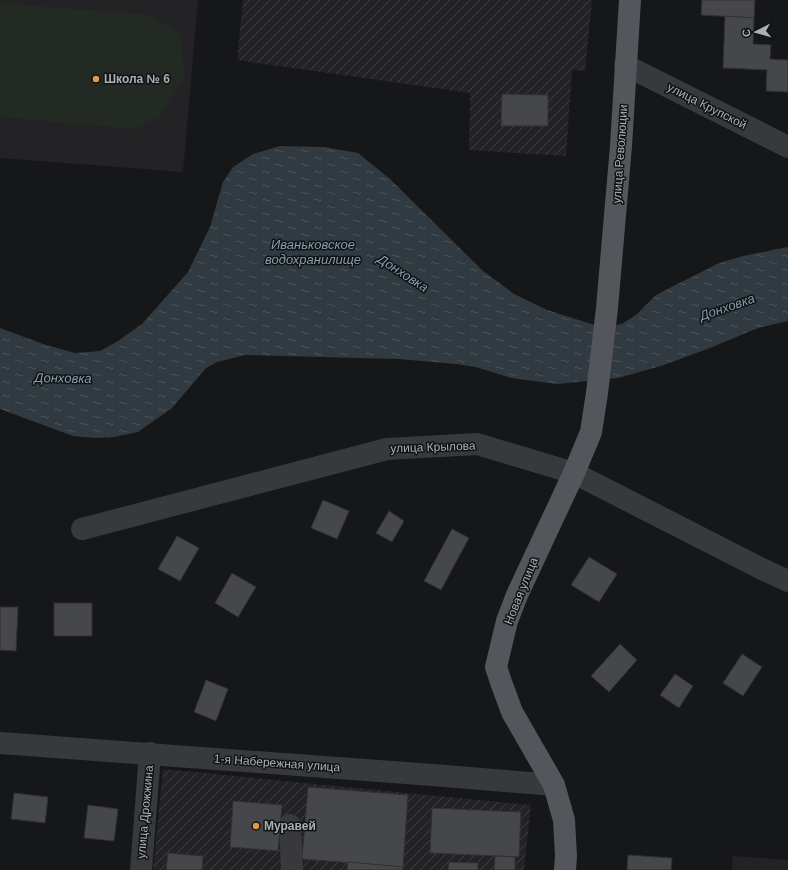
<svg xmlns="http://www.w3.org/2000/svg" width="788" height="870" viewBox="0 0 788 870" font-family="Arial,sans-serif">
  <defs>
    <pattern id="industrial-furrows" width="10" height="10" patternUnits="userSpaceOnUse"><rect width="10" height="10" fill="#232325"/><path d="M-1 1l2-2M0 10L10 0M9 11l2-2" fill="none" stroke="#404042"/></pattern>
    <pattern id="water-ripples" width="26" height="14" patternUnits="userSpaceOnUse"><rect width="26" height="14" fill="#313a40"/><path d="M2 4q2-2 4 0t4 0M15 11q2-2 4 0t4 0" fill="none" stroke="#4c5459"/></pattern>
  </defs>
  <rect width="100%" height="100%" fill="#161718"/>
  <g fill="#232325">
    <path d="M 0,0 L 198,0 L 183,172 L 0,158 Z"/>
    <path d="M 733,856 L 788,860 L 788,870 L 732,870 Z"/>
  </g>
  <g fill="url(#industrial-furrows)">
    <path d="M 243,0 L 592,0 L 585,71 L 572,70 L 566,156 L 469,150 L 470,93 L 237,60 Z"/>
    <path d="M 163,769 L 531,805 L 524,870 L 153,870 Z"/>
  </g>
  <path fill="#232a23" d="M 0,3 L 148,15 L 180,34 L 185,76 L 160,117 L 135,129 L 0,117 Z"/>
  <path fill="url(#water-ripples)" d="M 280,146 L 324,147 L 358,153 L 390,179 L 483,271 L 514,294 L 547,310 L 601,327 L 622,324 L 636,315 L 656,295 L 719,263 L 743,256 L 788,247 L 788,321 L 758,328 L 710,348 L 661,366 L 618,378 L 557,384 L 511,378 L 476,367 L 456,364 L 399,359 L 245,355 L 217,362 L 206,368 L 172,408 L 138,432 L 114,437 L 95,438 L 73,436 L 0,409 L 0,328 L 43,344 L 75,353 L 100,351 L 118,341 L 142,324 L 188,272 L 210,227 L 223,182 L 233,167 L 253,154 Z"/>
  <g fill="#46474b" stroke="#313134">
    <path d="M 702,0 L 755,0 L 754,18 L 701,15 Z"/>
    <path d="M 725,16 L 754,18 L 753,44 L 771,45 L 770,59 L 788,60 L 788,92 L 766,91 L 767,70 L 723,68 Z"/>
    <path d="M 502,94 L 548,95 L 548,126 L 501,126 Z"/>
    <path d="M 323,500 L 349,511 L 337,539 L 311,528 Z"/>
    <path d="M 389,511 L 404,521 L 392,542 L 376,533 Z"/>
    <path d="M 452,529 L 469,538 L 441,590 L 424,581 Z"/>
    <path d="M 177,536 L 199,548 L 180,581 L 158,569 Z"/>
    <path d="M 589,557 L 617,574 L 599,602 L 571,585 Z"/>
    <path d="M 232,573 L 256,587 L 238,617 L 215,603 Z"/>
    <rect x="54" y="603" width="38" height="33"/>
    <path d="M 0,607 L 18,607 L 16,651 L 0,650 Z"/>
    <path d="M 620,644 L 637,660 L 609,692 L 591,676 Z"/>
    <path d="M 742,654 L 762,667 L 743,696 L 723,683 Z"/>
    <path d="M 675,674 L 693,686 L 679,708 L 660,695 Z"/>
    <path d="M 206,680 L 228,689 L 216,721 L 194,712 Z"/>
    <path d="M 308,787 L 408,795 L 403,867 L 302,859 Z"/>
    <path d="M 14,793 L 48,797 L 45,823 L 11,819 Z"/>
    <path d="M 233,801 L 282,805 L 278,851 L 230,847 Z"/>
    <path d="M 88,805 L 118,809 L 114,841 L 84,838 Z"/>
    <path d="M 432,808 L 521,812 L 519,857 L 430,853 Z"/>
    <path d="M 168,853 L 203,856 L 202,870 L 166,870 Z"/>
    <path d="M 628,855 L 672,858 L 671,870 L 627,870 Z"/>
    <path d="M 495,856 L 515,857 L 515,870 L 494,870 Z"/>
    <path d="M 348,862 L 403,867 L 403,870 L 347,870 Z"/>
    <path d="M 449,862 L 478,863 L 478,870 L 448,870 Z"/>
  </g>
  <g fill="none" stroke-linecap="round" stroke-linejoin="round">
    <g stroke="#38393d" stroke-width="22">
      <path d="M 625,65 L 788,147"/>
      <path d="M 82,529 L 387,449 L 477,444 L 574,473 L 762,569 L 788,581"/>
      <path d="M 0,743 L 433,775 L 554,785"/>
      <path d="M 290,825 L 292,870"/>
      <path d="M 141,870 L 150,753"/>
    </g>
    <path stroke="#54565b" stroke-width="22" d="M 565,870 L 566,856 L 564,820 L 554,785 L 512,712 L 501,682 L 496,667 L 507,621 L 517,595 L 574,473 L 591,432 L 597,393 L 607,308 L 621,146 L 630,0"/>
  </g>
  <g fill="#e19b46" stroke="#111213" stroke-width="1.5">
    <circle cx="96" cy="79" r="4"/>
    <circle cx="256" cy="826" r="4"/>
  </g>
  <g text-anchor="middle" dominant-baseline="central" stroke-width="3" stroke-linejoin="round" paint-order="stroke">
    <g font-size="12" font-weight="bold" fill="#aaafb7" stroke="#111213" text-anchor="start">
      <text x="104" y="79">Школа № 6</text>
      <text x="264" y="826">Муравей</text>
    </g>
    <g font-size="12" fill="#aaafb7" stroke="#111213">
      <text transform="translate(707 106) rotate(27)">улица Крупской</text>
      <text transform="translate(620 154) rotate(-86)">улица Революции</text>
      <text transform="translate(433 447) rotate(-2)">улица Крылова</text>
      <text transform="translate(521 591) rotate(-68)">Новая улица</text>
      <text transform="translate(277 763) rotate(4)">1-я Набережная улица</text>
      <text transform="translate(145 812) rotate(-85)">улица Дрожжина</text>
    </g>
    <g font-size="13" font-style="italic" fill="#849faf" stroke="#111213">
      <text x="313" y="244">Иваньковское<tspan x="313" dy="15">водохранилище</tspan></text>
      <text transform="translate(403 273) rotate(33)">Донховка</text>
      <text transform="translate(727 307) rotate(-19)">Донховка</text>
      <text transform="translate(63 378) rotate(1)">Донховка</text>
    </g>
  </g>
  <g transform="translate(756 32) rotate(264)" stroke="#111213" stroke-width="3" paint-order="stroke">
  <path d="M0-3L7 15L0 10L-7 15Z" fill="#aaafb7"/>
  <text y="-6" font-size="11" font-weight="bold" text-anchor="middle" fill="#aaafb7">С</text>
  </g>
</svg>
